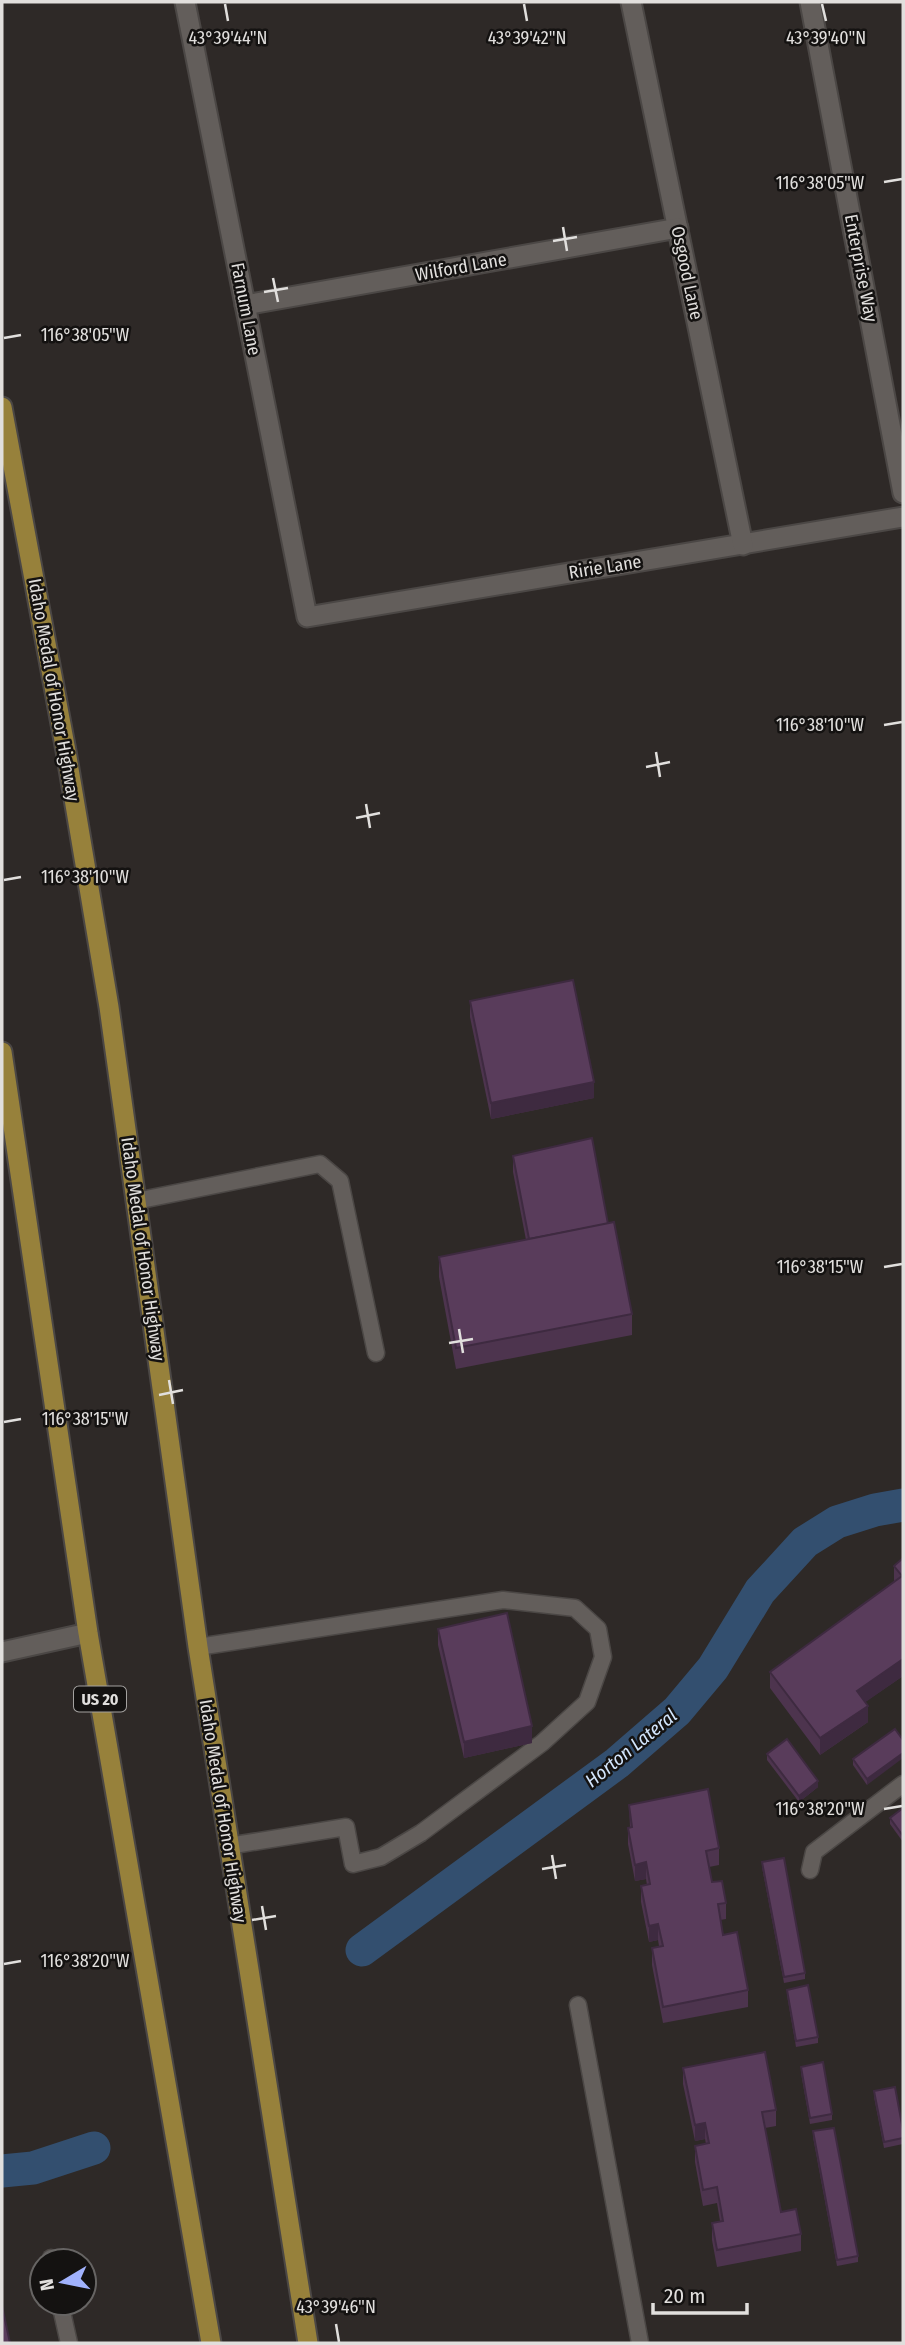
<svg xmlns="http://www.w3.org/2000/svg" width="905" height="2345" viewBox="0 0 905 2345" font-family="'Fira Sans Condensed',sans-serif">
  <rect width="100%" height="100%" fill="#2e2927"/>
  <g fill="none" stroke-linecap="round" stroke-linejoin="round">
    <g stroke="#334f6f" stroke-width="33">
      <path d="M 362,1950 L 617,1763 L 677,1711 L 713,1668 L 760,1591 L 805,1542 L 837,1522 L 875,1510 L 903,1505"/>
      <path d="M 2,2171 L 33,2168 L 94,2148"/>
    </g>
    <defs>
      <g id="service">
        <path d="M 136,1201 L 320,1164 L 340,1181 L 376,1353"/>
        <path d="M 198,1647 L 503,1600 L 575,1608 L 598,1629 L 603,1657 L 587,1702 L 542,1743 L 421,1833 L 381,1857 L 353,1864 L 346,1827 L 228,1846"/>
        <path d="M 810,1870 L 814,1852 L 903,1784"/>
        <path d="M 578,2005 L 640,2343"/>
        <path d="M 51,2258 L 51,2261"/>
        <path d="M 60,2303 L 69,2343"/>
      </g>
      <g id="minor">
        <path d="M 185,2 L 307,617 L 903,517"/>
        <path d="M 631,2 L 743,545"/>
        <path d="M 810,2 L 903,493"/>
        <path d="M 245,305 L 678,228"/>
        <path d="M 2,1652 L 88,1633"/>
      </g>
      <g id="primary">
        <path d="M 2,407 L 66,751 L 109,1007 L 198,1647 L 308,2343"/>
        <path d="M 2,1052 L 88,1633 L 211,2343"/>
      </g>
    </defs>
    <use href="#service" stroke="#4b4745" stroke-width="19"/>
    <use href="#minor" stroke="#4b4745" stroke-width="23"/>
    <use href="#primary" stroke="#4b4745" stroke-width="23"/>
    <use href="#service" stroke="#635e5b" stroke-width="16"/>
    <use href="#minor" stroke="#635e5b" stroke-width="19"/>
    <use href="#primary" stroke="#97813b" stroke-width="19"/>
  </g>
  <g fill="#4d344e">
    <path d="M 470,1001 L 594,1098 L 491,1119 L 470,1017 Z"/>
    <path d="M 513,1156 L 608,1224 L 632,1314 L 632,1335 L 456,1369 L 439,1277 L 439,1257 L 526,1240 L 513,1172 Z"/>
    <path d="M 903,1558 L 903,1676 L 865,1702 L 868,1722 L 820,1755 L 770,1688 L 770,1672 L 894,1582 L 894,1566 Z"/>
    <path d="M 438,1629 L 532,1743 L 464,1758 L 438,1645 Z"/>
    <path d="M 895,1729 L 867,1785 L 853,1765 L 853,1759 Z"/>
    <path d="M 767,1754 L 818,1787 L 799,1802 L 767,1760 Z"/>
    <path d="M 629,1805 L 719,1848 L 719,1865 L 709,1867 L 712,1882 L 726,1903 L 726,1919 L 720,1920 L 723,1935 L 748,1990 L 748,2007 L 663,2023 L 652,1965 L 652,1948 L 659,1946 L 658,1940 L 649,1942 L 641,1902 L 641,1886 L 647,1885 L 646,1879 L 635,1881 L 628,1844 L 628,1828 L 630,1827 Z"/>
    <path d="M 903,1808 L 903,1842 L 890,1824 L 890,1818 Z"/>
    <path d="M 762,1862 L 805,1973 L 805,1979 L 784,1983 L 762,1867 Z"/>
    <path d="M 787,1990 L 818,2037 L 818,2043 L 796,2047 L 787,1995 Z"/>
    <path d="M 801,2067 L 832,2114 L 832,2120 L 810,2124 L 801,2073 Z"/>
    <path d="M 683,2068 L 776,2110 L 776,2126 L 765,2128 L 781,2212 L 801,2234 L 801,2251 L 717,2267 L 712,2240 L 712,2223 L 720,2221 L 717,2203 L 703,2206 L 695,2162 L 695,2146 L 706,2144 L 705,2139 L 695,2141 L 683,2084 Z"/>
    <path d="M 874,2091 L 903,2130 L 903,2144 L 884,2148 L 874,2097 Z"/>
    <path d="M 813,2131 L 858,2256 L 858,2262 L 837,2266 L 813,2137 Z"/>
  </g>
  <g fill="#3e2a40">
    <path d="M 594,1082 L 594,1098 L 491,1119 L 491,1103 Z"/>
    <path d="M 903,1659 L 903,1676 L 857,1708 L 857,1691 Z"/>
    <path d="M 868,1706 L 868,1722 L 820,1755 L 820,1738 Z"/>
    <path d="M 532,1726 L 532,1743 L 464,1758 L 464,1742 Z"/>
    <path d="M 903,1753 L 903,1758 L 867,1785 L 867,1779 Z"/>
    <path d="M 818,1781 L 818,1787 L 799,1802 L 799,1796 Z"/>
    <path d="M 646,1862 L 646,1879 L 635,1881 L 635,1865 Z"/>
    <path d="M 658,1924 L 658,1940 L 649,1942 L 649,1926 Z"/>
    <path d="M 705,2123 L 705,2139 L 695,2141 L 695,2125 Z"/>
  </g>
  <g fill="#593c5b" stroke="#3e2a40" stroke-width="2">
    <path d="M 573,980 L 594,1082 L 491,1103 L 470,1001 Z"/>
    <path d="M 592,1138 L 608,1224 L 529,1239 L 513,1156 Z"/>
    <path d="M 614,1222 L 632,1314 L 456,1348 L 439,1257 Z"/>
    <path d="M 903,1558 L 903,1659 L 857,1691 L 868,1706 L 820,1738 L 770,1672 L 902,1576 L 894,1566 Z"/>
    <path d="M 507,1613 L 532,1726 L 464,1742 L 438,1629 Z"/>
    <path d="M 895,1729 L 903,1740 L 903,1753 L 867,1779 L 853,1759 Z"/>
    <path d="M 787,1739 L 818,1781 L 799,1796 L 767,1754 Z"/>
    <path d="M 708,1789 L 719,1848 L 706,1851 L 712,1882 L 722,1881 L 726,1903 L 718,1904 L 723,1935 L 737,1932 L 748,1990 L 663,2007 L 652,1948 L 663,1946 L 658,1924 L 649,1926 L 641,1886 L 650,1884 L 646,1862 L 635,1865 L 628,1828 L 632,1827 L 629,1805 Z"/>
    <path d="M 903,1808 L 903,1836 L 890,1818 Z"/>
    <path d="M 784,1858 L 805,1973 L 784,1977 L 762,1862 Z"/>
    <path d="M 808,1985 L 818,2037 L 796,2041 L 787,1990 Z"/>
    <path d="M 765,2052 L 776,2110 L 762,2112 L 781,2212 L 796,2209 L 801,2234 L 717,2250 L 712,2223 L 723,2221 L 717,2187 L 703,2190 L 695,2146 L 709,2143 L 705,2123 L 695,2125 L 683,2068 Z"/>
    <path d="M 823,2062 L 832,2114 L 810,2118 L 801,2067 Z"/>
    <path d="M 895,2087 L 903,2130 L 903,2138 L 884,2142 L 874,2091 Z"/>
    <path d="M 834,2128 L 858,2256 L 837,2260 L 813,2131 Z"/>
    <path d="M 2,2306 L 10,2343 L 2,2343 Z"/>
  </g>
  <path fill="none" stroke="#e1dfdd" stroke-width="2.5" d="M 225,4 L 228,21M 524,4 L 527,21M 822,4 L 826,21M 884,182 L 902,179M 563,227 L 567,251M 553,241 L 577,237M 273,278 L 278,302M 264,292 L 288,288M 4,338 L 21,335M 884,725 L 902,722M 656,752 L 660,777M 646,767 L 670,762M 366,804 L 370,828M 356,818 L 380,813M 4,880 L 21,877M 884,1267 L 902,1264M 459,1329 L 463,1353M 449,1343 L 473,1339M 169,1380 L 173,1404M 159,1395 L 183,1390M 4,1422 L 21,1419M 884,1809 L 902,1806M 552,1855 L 556,1879M 542,1869 L 566,1865M 262,1906 L 266,1930M 252,1920 L 276,1916M 4,1964 L 21,1961M 336,2324 L 339,2342"/>
  <g text-anchor="middle" dominant-baseline="central" stroke-width="5" stroke-linejoin="round" paint-order="stroke">
    <rect fill="#141211" stroke="#a4a2a0" stroke-width="2" x="74" y="1686.5" width="52" height="25" rx="5"/>
    <g font-size="16" font-weight="bold" fill="#e1dfdd">
      <text x="100" y="1699">US 20</text>
    </g>
    <g font-size="18" fill="#e1dfdd" stroke="#141211">
      <text transform="translate(461 267) rotate(-10)">Wilford Lane</text>
      <text transform="translate(861 268) rotate(79)">Enterprise Way</text>
      <text transform="translate(687 273) rotate(78)">Osgood Lane</text>
      <text transform="translate(246 309) rotate(79)">Farnum Lane</text>
      <text transform="translate(605 567) rotate(-9)">Ririe Lane</text>
      <text transform="translate(54 690) rotate(80)">Idaho Medal of Honor Highway</text>
      <text transform="translate(143 1249) rotate(82)">Idaho Medal of Honor Highway</text>
      <text transform="translate(223 1811) rotate(81)">Idaho Medal of Honor Highway</text>
    </g>
    <g font-size="19" font-style="italic" fill="#d3e6fd" stroke="#141211">
      <text transform="translate(631 1748) rotate(-39)">Horton Lateral</text>
    </g>
  </g>
  <g font-size="18" text-anchor="middle" fill="#e1dfdd" stroke="#141211" stroke-width="5" stroke-linejoin="round" paint-order="stroke">
    <text x="826" y="44">43°39'40"N</text>
    <text x="228" y="44">43°39'44"N</text>
    <text x="527" y="44">43°39'42"N</text>
    <text x="820" y="189">116°38'05"W</text>
    <text x="85" y="341">116°38'05"W</text>
    <text x="820" y="731">116°38'10"W</text>
    <text x="85" y="883">116°38'10"W</text>
    <text x="820" y="1273">116°38'15"W</text>
    <text x="85" y="1425">116°38'15"W</text>
    <text x="820" y="1815">116°38'20"W</text>
    <text x="85" y="1967">116°38'20"W</text>
    <text x="336" y="2313">43°39'46"N</text>
  </g>
  <rect width="905" height="2345" fill="none" stroke="#e1dfdd" stroke-width="7"/>
  <g transform="translate(63 2282) rotate(260)"><circle r="33" fill="#141211" stroke="#666463" stroke-width="2"/>
  <path d="M0-5L12 26L0 18L-12 26Z" fill="#a1b2fd"/>
  <text y="-10" font-size="19" font-weight="bold" text-anchor="middle" fill="#e1dfdd">N</text>
  </g>
  <path d="M653 2303v10h94v-10" fill="none" stroke="#e1dfdd" stroke-width="3.5"/>
  <text x="664" y="2303" font-size="21" fill="#e1dfdd" stroke="#141211" stroke-width="5" paint-order="stroke">20 m</text>
</svg>
